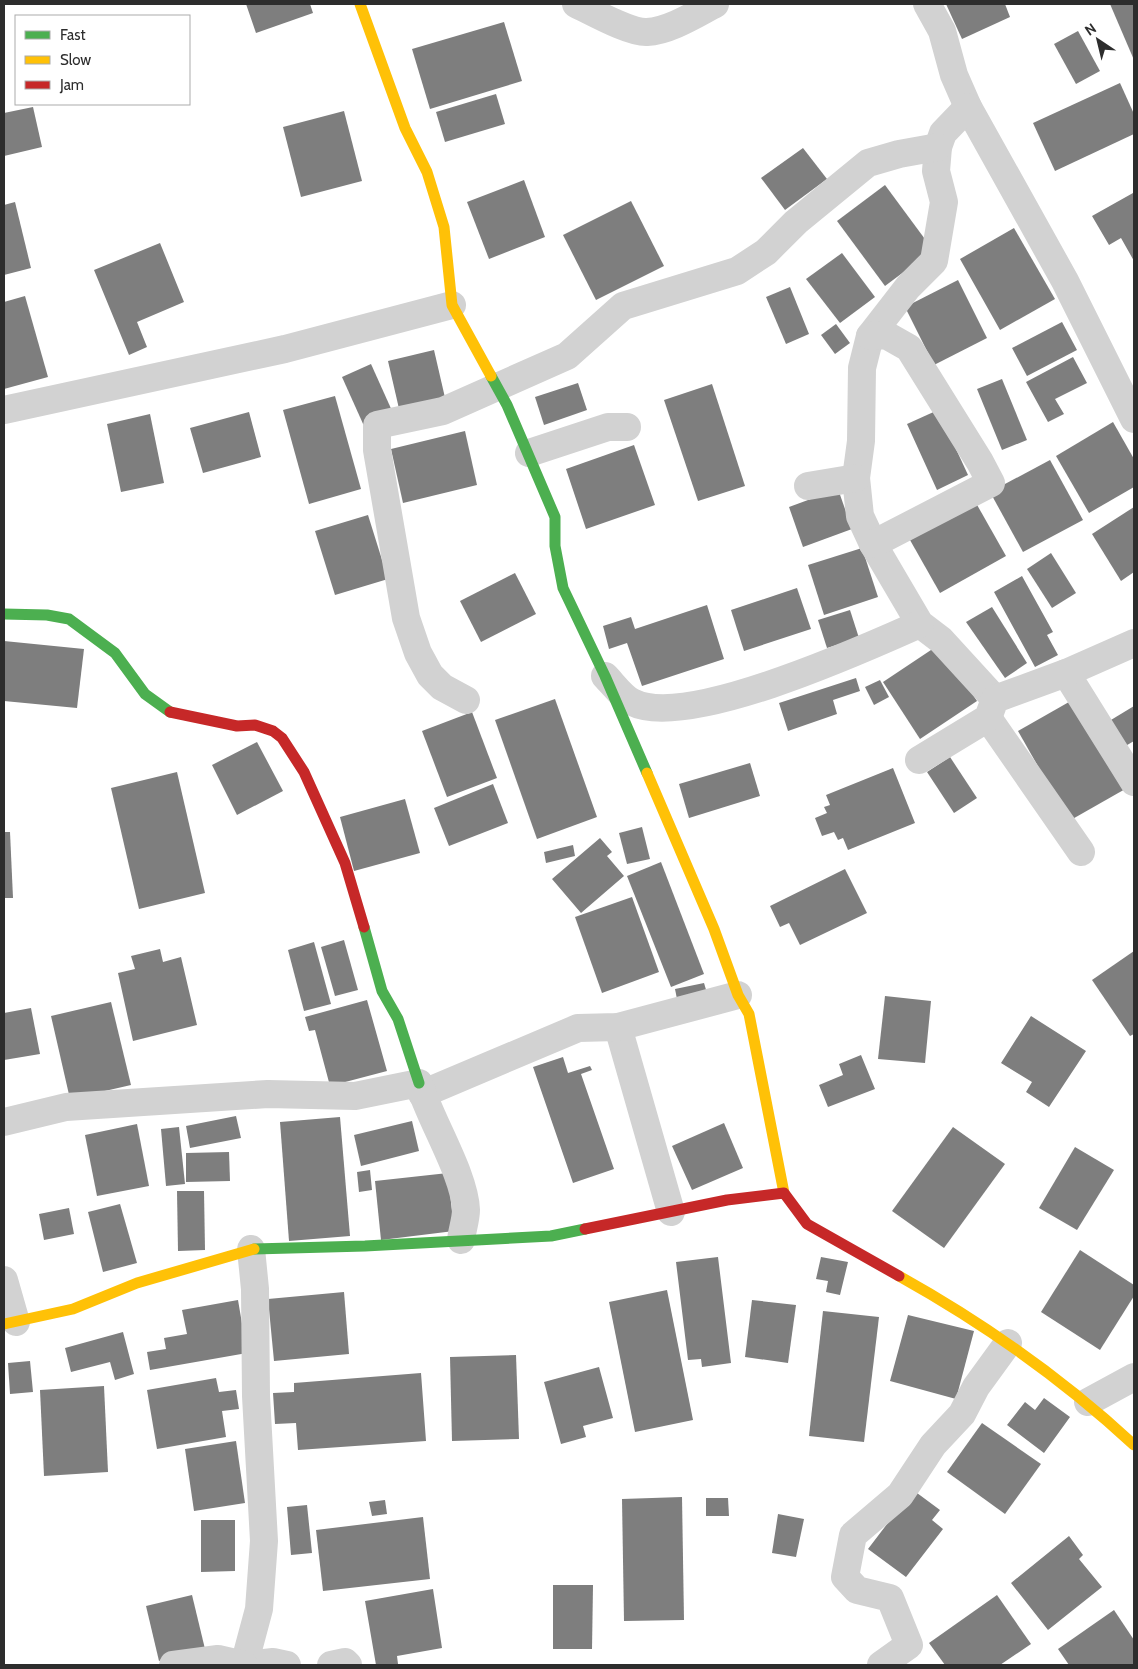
<svg xmlns="http://www.w3.org/2000/svg" width="1138" height="1669" viewBox="0 0 1138 1669" font-family="Cabin,sans-serif">
  <rect width="100%" height="100%" fill="#fff"/>
  <g fill="#7e7e7e">
    <path d="M 246,4 L 310,4 L 313,13 L 256,33 Z"/>
    <path d="M 946,4 L 1005,4 L 1010,17 L 962,39 Z"/>
    <path d="M 1110,4 L 1134,4 L 1134,60 Z"/>
    <path d="M 504,22 L 522,81 L 430,109 L 412,49 Z"/>
    <path d="M 1078,31 L 1100,71 L 1076,84 L 1054,44 Z"/>
    <path d="M 1120,83 L 1134,114 L 1134,134 L 1055,171 L 1033,123 Z"/>
    <path d="M 496,94 L 505,124 L 445,142 L 436,112 Z"/>
    <path d="M 33,107 L 42,147 L 4,156 L 4,113 Z"/>
    <path d="M 344,111 L 362,181 L 301,197 L 283,127 Z"/>
    <path d="M 803,148 L 827,179 L 785,210 L 761,178 Z"/>
    <path d="M 524,180 L 545,237 L 489,259 L 467,202 Z"/>
    <path d="M 885,185 L 933,250 L 885,286 L 837,221 Z"/>
    <path d="M 1133,193 L 1134,195 L 1134,261 L 1121,238 L 1109,245 L 1092,216 Z"/>
    <path d="M 631,201 L 664,266 L 596,300 L 563,235 Z"/>
    <path d="M 15,202 L 31,268 L 4,275 L 4,205 Z"/>
    <path d="M 1014,228 L 1055,299 L 1000,330 L 960,259 Z"/>
    <path d="M 160,243 L 184,302 L 137,322 L 147,347 L 129,355 L 94,270 Z"/>
    <path d="M 842,253 L 875,297 L 840,323 L 806,279 Z"/>
    <path d="M 958,280 L 987,338 L 934,365 L 905,307 Z"/>
    <path d="M 790,287 L 809,334 L 786,344 L 766,297 Z"/>
    <path d="M 25,296 L 48,377 L 4,389 L 4,302 Z"/>
    <path d="M 1062,322 L 1077,350 L 1027,376 L 1012,348 Z"/>
    <path d="M 836,324 L 850,343 L 835,354 L 821,335 Z"/>
    <path d="M 434,350 L 446,402 L 400,413 L 388,361 Z"/>
    <path d="M 1073,357 L 1087,383 L 1055,399 L 1064,414 L 1048,422 L 1026,382 Z"/>
    <path d="M 371,364 L 393,413 L 364,426 L 342,377 Z"/>
    <path d="M 1002,379 L 1027,440 L 1002,450 L 977,389 Z"/>
    <path d="M 578,383 L 587,410 L 544,425 L 535,397 Z"/>
    <path d="M 712,384 L 745,486 L 698,501 L 664,400 Z"/>
    <path d="M 335,396 L 361,489 L 309,504 L 283,410 Z"/>
    <path d="M 938,410 L 968,475 L 937,490 L 907,424 Z"/>
    <path d="M 249,412 L 261,457 L 203,473 L 190,428 Z"/>
    <path d="M 150,414 L 164,483 L 121,492 L 107,424 Z"/>
    <path d="M 1113,422 L 1134,459 L 1134,487 L 1089,513 L 1056,456 Z"/>
    <path d="M 465,431 L 477,485 L 403,503 L 391,449 Z"/>
    <path d="M 634,445 L 655,505 L 586,529 L 566,469 Z"/>
    <path d="M 1050,460 L 1083,520 L 1023,552 L 990,492 Z"/>
    <path d="M 838,489 L 852,529 L 803,547 L 789,507 Z"/>
    <path d="M 976,503 L 1006,556 L 940,593 L 910,540 Z"/>
    <path d="M 1134,507 L 1134,572 L 1121,581 L 1092,534 Z"/>
    <path d="M 368,515 L 388,579 L 335,595 L 315,531 Z"/>
    <path d="M 862,548 L 878,597 L 824,615 L 808,565 Z"/>
    <path d="M 1051,553 L 1076,593 L 1052,608 L 1027,569 Z"/>
    <path d="M 515,573 L 536,614 L 481,642 L 460,601 Z"/>
    <path d="M 1022,576 L 1053,632 L 1047,635 L 1058,655 L 1035,667 L 994,592 Z"/>
    <path d="M 797,588 L 811,629 L 744,651 L 731,610 Z"/>
    <path d="M 707,605 L 724,659 L 642,686 L 627,643 L 609,649 L 603,626 L 631,617 L 635,629 Z"/>
    <path d="M 992,607 L 1027,663 L 1005,678 L 966,622 Z"/>
    <path d="M 850,610 L 859,638 L 827,648 L 818,620 Z"/>
    <path d="M 4,641 L 84,649 L 77,708 L 4,701 Z"/>
    <path d="M 940,644 L 977,701 L 920,739 L 883,682 Z"/>
    <path d="M 856,678 L 860,691 L 833,700 L 837,714 L 788,731 L 779,703 Z"/>
    <path d="M 880,680 L 889,697 L 874,705 L 865,687 Z"/>
    <path d="M 1076,698 L 1127,788 L 1069,821 L 1018,731 Z"/>
    <path d="M 555,699 L 597,817 L 537,839 L 495,720 Z"/>
    <path d="M 1134,706 L 1134,741 L 1122,748 L 1106,723 Z"/>
    <path d="M 472,712 L 497,778 L 447,797 L 422,731 Z"/>
    <path d="M 257,742 L 283,791 L 237,815 L 212,765 Z"/>
    <path d="M 950,757 L 977,798 L 954,813 L 927,772 Z"/>
    <path d="M 750,763 L 760,796 L 689,818 L 679,784 Z"/>
    <path d="M 893,768 L 915,823 L 848,850 L 843,838 L 838,840 L 834,832 L 822,836 L 815,818 L 827,813 L 824,807 L 830,805 L 826,795 Z"/>
    <path d="M 177,772 L 205,893 L 139,909 L 111,788 Z"/>
    <path d="M 493,784 L 508,823 L 449,846 L 434,808 Z"/>
    <path d="M 405,799 L 420,853 L 354,871 L 340,817 Z"/>
    <path d="M 642,827 L 650,859 L 627,864 L 619,833 Z"/>
    <path d="M 4,832 L 10,832 L 13,898 L 4,898 Z"/>
    <path d="M 600,838 L 612,852 L 607,856 L 624,876 L 581,913 L 552,879 Z"/>
    <path d="M 573,845 L 575,856 L 546,863 L 544,852 Z"/>
    <path d="M 661,862 L 704,974 L 671,987 L 627,876 Z"/>
    <path d="M 845,869 L 867,913 L 800,945 L 789,923 L 780,927 L 770,906 Z"/>
    <path d="M 632,897 L 659,972 L 602,993 L 575,917 Z"/>
    <path d="M 344,940 L 358,990 L 335,996 L 321,947 Z"/>
    <path d="M 314,942 L 331,1004 L 304,1011 L 288,950 Z"/>
    <path d="M 160,949 L 163,962 L 181,957 L 197,1025 L 133,1041 L 118,973 L 135,969 L 131,956 Z"/>
    <path d="M 1134,951 L 1134,1034 L 1130,1036 L 1092,980 Z"/>
    <path d="M 704,983 L 707,993 L 677,999 L 675,989 Z"/>
    <path d="M 885,996 L 931,1001 L 925,1063 L 878,1059 Z"/>
    <path d="M 367,1000 L 387,1071 L 330,1086 L 315,1030 L 309,1031 L 305,1017 Z"/>
    <path d="M 111,1002 L 131,1085 L 70,1099 L 51,1016 Z"/>
    <path d="M 31,1008 L 40,1054 L 4,1060 L 4,1013 Z"/>
    <path d="M 1031,1016 L 1086,1051 L 1049,1107 L 1026,1092 L 1032,1082 L 1001,1063 Z"/>
    <path d="M 861,1055 L 875,1089 L 828,1107 L 819,1085 L 843,1075 L 839,1064 Z"/>
    <path d="M 563,1057 L 568,1073 L 590,1066 L 592,1070 L 581,1074 L 614,1169 L 573,1183 L 533,1067 Z"/>
    <path d="M 236,1116 L 241,1138 L 190,1148 L 186,1126 Z"/>
    <path d="M 340,1117 L 350,1236 L 289,1241 L 280,1122 Z"/>
    <path d="M 412,1121 L 419,1151 L 361,1166 L 354,1135 Z"/>
    <path d="M 724,1123 L 743,1168 L 692,1190 L 672,1146 Z"/>
    <path d="M 137,1124 L 149,1186 L 97,1196 L 85,1135 Z"/>
    <path d="M 179,1127 L 185,1184 L 166,1186 L 161,1129 Z"/>
    <path d="M 953,1127 L 1005,1164 L 944,1248 L 892,1211 Z"/>
    <path d="M 1075,1147 L 1114,1170 L 1077,1230 L 1039,1208 Z"/>
    <path d="M 229,1152 L 230,1181 L 186,1182 L 186,1153 Z"/>
    <path d="M 370,1170 L 372,1190 L 359,1192 L 357,1172 Z"/>
    <path d="M 448,1173 L 454,1231 L 381,1240 L 375,1181 Z"/>
    <path d="M 177,1191 L 204,1191 L 205,1250 L 178,1251 Z"/>
    <path d="M 120,1204 L 137,1263 L 103,1272 L 88,1212 Z"/>
    <path d="M 69,1208 L 74,1234 L 44,1240 L 39,1214 Z"/>
    <path d="M 1080,1250 L 1134,1285 L 1134,1296 L 1100,1350 L 1041,1312 Z"/>
    <path d="M 718,1257 L 731,1363 L 702,1367 L 701,1359 L 688,1360 L 676,1262 Z"/>
    <path d="M 821,1257 L 848,1262 L 840,1295 L 826,1292 L 828,1281 L 816,1279 Z"/>
    <path d="M 667,1290 L 693,1420 L 635,1432 L 609,1302 Z"/>
    <path d="M 344,1292 L 349,1354 L 274,1361 L 268,1299 Z"/>
    <path d="M 238,1300 L 247,1353 L 150,1370 L 147,1352 L 166,1349 L 164,1338 L 187,1334 L 182,1310 Z"/>
    <path d="M 752,1300 L 796,1305 L 788,1363 L 745,1357 Z"/>
    <path d="M 823,1311 L 879,1317 L 864,1442 L 809,1436 Z"/>
    <path d="M 908,1315 L 974,1331 L 956,1399 L 890,1381 Z"/>
    <path d="M 123,1332 L 134,1374 L 115,1380 L 110,1362 L 71,1372 L 65,1348 Z"/>
    <path d="M 516,1355 L 519,1439 L 452,1441 L 450,1357 Z"/>
    <path d="M 30,1361 L 33,1392 L 10,1394 L 8,1363 Z"/>
    <path d="M 599,1367 L 613,1418 L 583,1426 L 586,1437 L 561,1444 L 544,1382 Z"/>
    <path d="M 421,1373 L 426,1441 L 298,1450 L 296,1423 L 275,1424 L 273,1393 L 294,1392 L 294,1383 Z"/>
    <path d="M 216,1378 L 219,1392 L 236,1390 L 239,1409 L 222,1411 L 226,1437 L 157,1449 L 147,1390 Z"/>
    <path d="M 104,1386 L 108,1472 L 44,1476 L 40,1390 Z"/>
    <path d="M 1044,1398 L 1070,1417 L 1044,1453 L 1007,1425 L 1025,1402 L 1035,1410 Z"/>
    <path d="M 982,1423 L 1041,1464 L 1005,1514 L 947,1472 Z"/>
    <path d="M 236,1441 L 245,1503 L 194,1511 L 185,1449 Z"/>
    <path d="M 913,1490 L 940,1510 L 932,1520 L 943,1529 L 906,1577 L 868,1549 Z"/>
    <path d="M 682,1497 L 684,1620 L 624,1621 L 622,1499 Z"/>
    <path d="M 706,1498 L 728,1498 L 729,1516 L 706,1516 Z"/>
    <path d="M 385,1500 L 387,1514 L 372,1516 L 369,1502 Z"/>
    <path d="M 307,1505 L 312,1553 L 291,1555 L 287,1507 Z"/>
    <path d="M 778,1514 L 804,1519 L 796,1557 L 772,1553 Z"/>
    <path d="M 423,1517 L 430,1579 L 323,1591 L 316,1530 Z"/>
    <path d="M 201,1520 L 235,1520 L 235,1571 L 201,1572 Z"/>
    <path d="M 1069,1536 L 1083,1555 L 1079,1559 L 1102,1587 L 1048,1630 L 1011,1583 Z"/>
    <path d="M 553,1585 L 593,1585 L 592,1649 L 553,1649 Z"/>
    <path d="M 433,1589 L 442,1648 L 397,1656 L 398,1664 L 376,1665 L 365,1601 Z"/>
    <path d="M 192,1595 L 205,1649 L 159,1661 L 146,1606 Z"/>
    <path d="M 997,1595 L 1031,1644 L 1000,1665 L 945,1665 L 929,1643 Z"/>
    <path d="M 1114,1610 L 1134,1640 L 1134,1665 L 1069,1665 L 1058,1649 Z"/>
  </g>
  <g fill="none" stroke-linecap="round" stroke-linejoin="round">
    <g stroke="#d2d2d2" stroke-width="28">
      <path d="M 576,4 C 593,12 630,33 647,32 C 669,31 696,14 715,4"/>
      <path d="M 927,4 L 942,31 L 954,75 L 968,107 L 1065,281 L 1134,419"/>
      <path d="M 968,107 L 943,133 L 938,147 L 936,171 L 944,202 L 934,261 L 908,287 L 870,336 L 862,368 L 861,441 L 856,478 L 860,516 L 873,544 L 920,624 L 941,640 L 995,699"/>
      <path d="M 870,336 L 886,335 L 909,348 L 980,462 L 991,483 L 873,544"/>
      <path d="M 4,410 L 285,349 L 452,305"/>
      <path d="M 529,453 L 608,427 L 627,427"/>
      <path d="M 808,486 L 856,478"/>
      <path d="M 1066,673 L 1134,782"/>
      <path d="M 605,676 C 613,684 622,697 632,702 C 686,730 864,649 920,624"/>
      <path d="M 466,700 L 442,687 L 430,675 L 418,653 L 406,618 L 377,450 L 377,425 L 443,411 L 567,356 L 623,306 L 737,271 L 766,252 L 796,222 L 868,163 L 899,154 L 938,147"/>
      <path d="M 988,718 L 1081,852"/>
      <path d="M 919,760 L 988,718 L 995,699 L 1066,673 L 1134,643"/>
      <path d="M 618,1027 L 671,1212"/>
      <path d="M 422,1094 L 578,1028 L 618,1027 L 738,995"/>
      <path d="M 4,1122 L 66,1107 L 268,1094 L 355,1096 L 419,1083 C 430,1120 465,1175 466,1210 C 466,1219 462,1231 461,1240"/>
      <path d="M 251,1249 L 255,1289 L 256,1396 L 264,1541 L 259,1609 L 244,1665 L 273,1662 L 287,1665"/>
      <path d="M 4,1280 L 16,1322"/>
      <path d="M 1088,1402 L 1134,1377"/>
      <path d="M 173,1665 L 218,1659 L 244,1665"/>
      <path d="M 331,1665 L 345,1662 L 348,1665"/>
      <path d="M 881,1665 L 909,1645 L 890,1598 L 857,1590 L 845,1577 L 853,1535 L 900,1495 L 933,1445 L 962,1414 L 976,1387 L 1008,1343"/>
    </g>
    <g stroke="#4caf50" stroke-width="11">
      <path d="M 491,376 L 507,405 L 555,517 L 555,546 L 563,588 L 605,676 L 647,773"/>
      <path d="M 4,614 L 47,615 L 69,619 L 115,653 L 145,694 L 170,712"/>
      <path d="M 364,927 L 382,991 L 398,1019 L 419,1083"/>
      <path d="M 254,1249 L 365,1246 L 551,1236 L 585,1229"/>
    </g>
    <g stroke="#ffc107" stroke-width="11">
      <path d="M 360,4 L 405,128 L 427,172 L 444,227 L 452,305 L 491,376"/>
      <path d="M 647,773 L 714,929 L 738,995 L 749,1014 L 784,1193"/>
      <path d="M 899,1276 C 985,1324 1062,1378 1134,1445"/>
      <path d="M 4,1324 L 73,1309 L 137,1283 L 254,1249"/>
    </g>
    <g stroke="#c62828" stroke-width="11">
      <path d="M 170,712 L 237,726 L 255,725 L 273,731 L 282,738 L 304,772 L 345,863 L 364,927"/>
      <path d="M 585,1229 L 727,1200 L 784,1193 L 807,1224 L 899,1276"/>
    </g>
  </g>
  <rect width="1138" height="1669" fill="none" stroke="#2d2d2d" stroke-width="10"/>
  <rect x="15" y="15" width="175" height="90" fill="#ffffff" stroke="#ababab"/>
  <rect x="25" y="31" width="25" height="8" fill="#4caf50" stroke="#ababab"/>
  <text x="60" y="40" font-size="15" fill="#2d2d2d">Fast</text>
  <rect x="25" y="56" width="25" height="8" fill="#ffc107" stroke="#ababab"/>
  <text x="60" y="65" font-size="15" fill="#2d2d2d">Slow</text>
  <rect x="25" y="81" width="25" height="8" fill="#c62828" stroke="#ababab"/>
  <text x="60" y="90" font-size="15" fill="#2d2d2d">Jam</text>
  <g transform="translate(1098 40) rotate(325)" stroke="#ffffff" stroke-width="4" paint-order="stroke">
  <path d="M0-4L9 19L0 12L-9 19Z" fill="#2d2d2d"/>
  <text y="-8" font-size="14" font-weight="bold" text-anchor="middle" fill="#2d2d2d">N</text>
  </g>
</svg>
